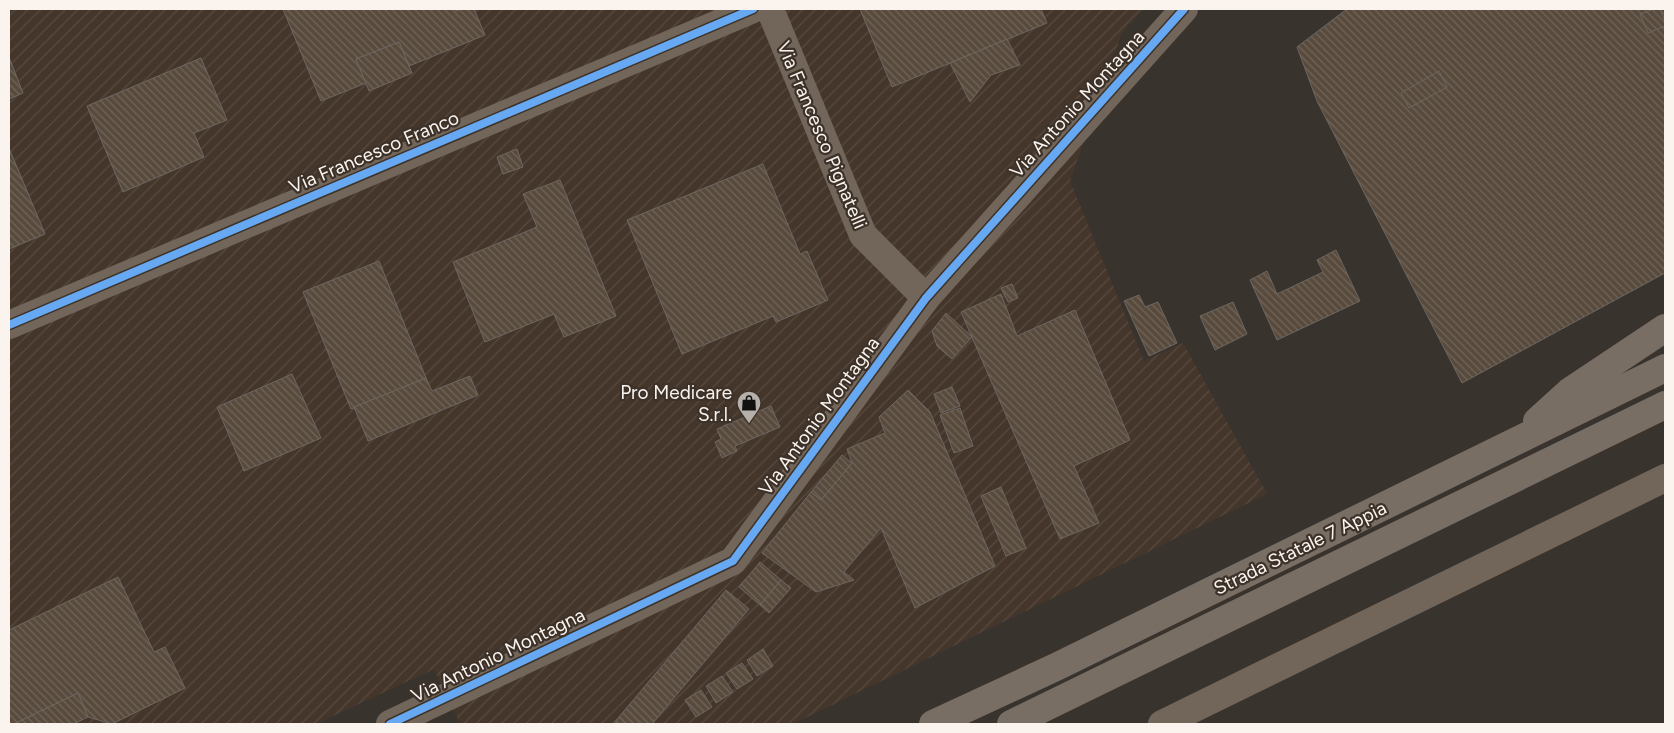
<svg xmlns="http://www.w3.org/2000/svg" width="1674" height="733" viewBox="0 0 1674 733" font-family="Figtree,sans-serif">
  <defs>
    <pattern id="industrial-furrows" width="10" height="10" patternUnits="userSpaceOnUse" patternTransform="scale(1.25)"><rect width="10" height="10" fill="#45362b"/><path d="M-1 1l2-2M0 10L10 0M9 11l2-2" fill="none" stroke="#584a40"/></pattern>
    <pattern id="building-back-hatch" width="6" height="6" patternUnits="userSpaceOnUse" patternTransform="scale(1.25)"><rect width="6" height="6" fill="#584b3d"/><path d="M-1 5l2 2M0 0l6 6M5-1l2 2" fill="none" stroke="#716559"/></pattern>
  </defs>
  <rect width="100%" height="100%" fill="#39332e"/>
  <path fill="url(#industrial-furrows)" d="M 9,9 L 1143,9 L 1122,33 L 1070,181 L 1144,361 L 1183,343 L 1267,494 L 793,724 L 460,724 L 434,669 L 316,724 L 9,724 Z"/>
  <g fill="url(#building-back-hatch)" stroke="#6d6763">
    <path d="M 283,9 L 456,9 L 456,11 L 462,9 L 474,9 L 485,35 L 409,66 L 399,42 L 356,59 L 366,83 L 321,101 Z"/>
    <path d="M 860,9 L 1041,9 L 1047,23 L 892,87 Z"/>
    <path d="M 1347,9 L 1665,9 L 1665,273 L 1462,383 L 1317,101 L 1297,47 Z"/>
    <path d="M 1654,9 L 1660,9 L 1665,21 L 1665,26 L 1648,33 L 1640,14 Z"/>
    <path d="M 1007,39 L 1020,65 L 991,75 L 970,102 L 950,63 Z"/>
    <path d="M 399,42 L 412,73 L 369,91 L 356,59 Z"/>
    <path d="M 9,57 L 23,93 L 9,99 Z"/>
    <path d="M 201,58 L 227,120 L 194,133 L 204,157 L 123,192 L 87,106 Z"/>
    <path d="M 1439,71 L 1447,87 L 1409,108 L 1401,93 Z"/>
    <path d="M 9,148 L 45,234 L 9,249 Z"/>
    <path d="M 517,149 L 523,167 L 503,174 L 497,157 Z"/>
    <path d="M 763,164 L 800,254 L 807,251 L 828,300 L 776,322 L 773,316 L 682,354 L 627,220 Z"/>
    <path d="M 560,180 L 616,316 L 564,337 L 554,314 L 485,342 L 453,262 L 537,227 L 523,194 Z"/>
    <path d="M 1336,250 L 1360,301 L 1277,340 L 1250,280 L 1267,271 L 1277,294 L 1323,272 L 1317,260 Z"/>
    <path d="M 379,261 L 426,378 L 351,409 L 303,292 Z"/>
    <path d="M 1012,284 L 1018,298 L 1008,302 L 1001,288 Z"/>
    <path d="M 1001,294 L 1017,336 L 1075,310 L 1130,440 L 1074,466 L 1099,523 L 1060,539 L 961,312 Z"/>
    <path d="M 1139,295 L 1145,307 L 1158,302 L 1177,343 L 1149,356 L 1124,301 Z"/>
    <path d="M 1233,302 L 1247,334 L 1215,350 L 1200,316 Z"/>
    <path d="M 946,313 L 972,337 L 952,359 L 937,346 L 932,331 Z"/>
    <path d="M 292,374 L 321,438 L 244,471 L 217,407 Z"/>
    <path d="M 470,376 L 478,395 L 368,441 L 354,407 L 426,378 L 432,391 Z"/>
    <path d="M 952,387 L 960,406 L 941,413 L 934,394 Z"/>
    <path d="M 908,390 L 930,412 L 995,566 L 915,608 L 881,528 L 844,572 L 854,580 L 816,592 L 762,553 L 811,492 L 821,500 L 852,463 L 847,449 L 885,433 L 879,417 Z"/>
    <path d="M 771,406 L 780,427 L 735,446 L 737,451 L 722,458 L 715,442 L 721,439 L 717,429 Z"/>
    <path d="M 960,408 L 973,446 L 954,453 L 940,415 Z"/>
    <path d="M 842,455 L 852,463 L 821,500 L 811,492 Z"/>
    <path d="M 1001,487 L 1026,548 L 1006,556 L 981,496 Z"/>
    <path d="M 760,562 L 781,580 L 760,605 L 739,587 Z"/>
    <path d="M 118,577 L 154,652 L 165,647 L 185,688 L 112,724 L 88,717 L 78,693 L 14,724 L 9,724 L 9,630 Z"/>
    <path d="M 781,580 L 791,588 L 769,613 L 760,605 Z"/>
    <path d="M 726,590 L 749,609 L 652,724 L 613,724 Z"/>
    <path d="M 763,649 L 773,666 L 757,676 L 747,660 Z"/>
    <path d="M 742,663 L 753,679 L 737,689 L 726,673 Z"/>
    <path d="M 722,676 L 733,692 L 716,703 L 706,686 Z"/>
    <path d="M 701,690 L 712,707 L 696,717 L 685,700 Z"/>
    <path d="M 78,693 L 88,717 L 73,724 L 14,724 Z"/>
  </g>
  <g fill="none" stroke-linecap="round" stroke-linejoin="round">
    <g stroke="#726559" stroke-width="28">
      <path d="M 770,9 L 863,235 L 926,298"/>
      <path d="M 9,325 L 753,9"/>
      <path d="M 390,724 L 733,561 L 926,298 L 1184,9"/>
      <path d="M 1162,724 L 1665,478"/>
    </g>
    <g stroke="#796e64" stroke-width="28">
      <path d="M 1537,421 L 1569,392 L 1665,328"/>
      <path d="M 933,724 L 1058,666 L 1665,368"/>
      <path d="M 1011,724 L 1665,405"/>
    </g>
    <defs>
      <g id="cycleway">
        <path d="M 9,325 L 753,9"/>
        <path d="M 390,724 L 733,561 L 926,298 L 1184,9"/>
      </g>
    </defs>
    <use href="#cycleway" stroke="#3d3229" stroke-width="11"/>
    <use href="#cycleway" stroke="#66a8f1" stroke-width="8"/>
  </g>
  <defs>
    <symbol id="shop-pin" viewBox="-11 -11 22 30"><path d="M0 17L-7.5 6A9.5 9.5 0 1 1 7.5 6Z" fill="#b6b0ab" stroke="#3d3229"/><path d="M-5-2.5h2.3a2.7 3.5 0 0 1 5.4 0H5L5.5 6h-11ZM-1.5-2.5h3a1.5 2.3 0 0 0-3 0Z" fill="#111"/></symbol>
  </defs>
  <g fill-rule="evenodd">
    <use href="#shop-pin" x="735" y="389" width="28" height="38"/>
  </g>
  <g text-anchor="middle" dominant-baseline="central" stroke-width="4.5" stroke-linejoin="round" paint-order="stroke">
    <g font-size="19" fill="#faf3ee" stroke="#3d3229">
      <text transform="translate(1077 104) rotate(-48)">Via Antonio Montagna</text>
      <text transform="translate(822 135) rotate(67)">Via Francesco Pignatelli</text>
      <text transform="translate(374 152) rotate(-23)">Via Francesco Franco</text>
      <text transform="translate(819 416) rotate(-54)">Via Antonio Montagna</text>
      <text transform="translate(1300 548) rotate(-26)">Strada Statale 7 Appia</text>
      <text transform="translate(498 655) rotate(-26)">Via Antonio Montagna</text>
    </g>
    <g font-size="19" fill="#faf3ee" stroke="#3d3229" text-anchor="end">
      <text x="732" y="392">Pro Medicare<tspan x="732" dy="22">S.r.l.</tspan></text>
    </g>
  </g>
  <rect width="1674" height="733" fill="none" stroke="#faf3ee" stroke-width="20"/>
</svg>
